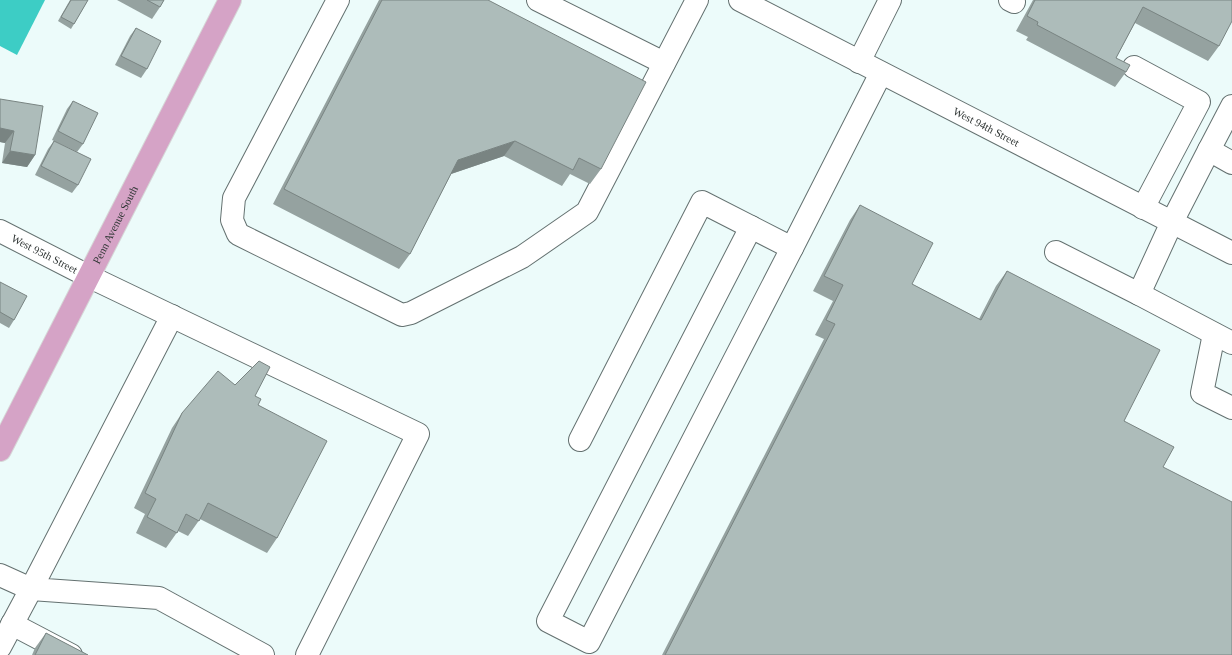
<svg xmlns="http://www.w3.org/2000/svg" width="1232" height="655" viewBox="0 0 1232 655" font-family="'Times New Roman',serif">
  <rect width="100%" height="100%" fill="#ecfbfa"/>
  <path fill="#3dcdc5" d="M 0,0 L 45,0 L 17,55 L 0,46 Z"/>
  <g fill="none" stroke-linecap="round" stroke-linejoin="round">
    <defs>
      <g id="minor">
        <path d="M 338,0 L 234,198 L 232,220 L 238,234 L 402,315 L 411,313 L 522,257 L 587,212 L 697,0"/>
        <path d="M 538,0 L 664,63"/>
        <path id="s1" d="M 740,0 L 1232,253"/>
        <path d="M 1010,0 L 1014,2"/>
        <path d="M 859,62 L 890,0"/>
        <path d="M 1134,67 L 1199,102 L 1143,208"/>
        <path d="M 1209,150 L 1232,106"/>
        <path d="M 751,227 L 548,621 L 589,642 L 792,248"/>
        <path id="s2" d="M 0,231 L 88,276 L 418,434 L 307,655"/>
        <path d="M 1056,252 L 1139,294 L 1172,222 L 1209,150 L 1232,163"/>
        <path d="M 1139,294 L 1232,343"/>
        <path d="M 172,316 L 31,589 L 159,598 L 263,655"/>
        <path d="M 1214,334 L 1202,393 L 1232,408"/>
        <path d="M 580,440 L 702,202 L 792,248 L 881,73"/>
        <path d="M 0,575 L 31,589 L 0,647"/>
        <path d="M 12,624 L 71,655"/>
      </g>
      <g id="major">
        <path id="s3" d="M 0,450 L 230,0"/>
      </g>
    </defs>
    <use href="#minor" stroke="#647170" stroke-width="24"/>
    <use href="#major" stroke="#d6d7d7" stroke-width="24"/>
    <use href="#minor" stroke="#fff" stroke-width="22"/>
    <use href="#major" stroke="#d5a3c6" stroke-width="22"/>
  </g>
  <g fill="#95a2a0">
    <path d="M 70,0 L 88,0 L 71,29 L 58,21 Z"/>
    <path d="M 117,0 L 164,0 L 160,7 L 152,19 Z"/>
    <path d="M 379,0 L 488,0 L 601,169 L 590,184 L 570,174 L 562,186 L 504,156 L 451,174 L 410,254 L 399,269 L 273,204 Z"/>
    <path d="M 1033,0 L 1232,0 L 1219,46 L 1208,61 L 1135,23 L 1116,58 L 1126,72 L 1115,87 L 1026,40 L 1028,37 L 1016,31 Z"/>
    <path d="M 136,28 L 147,69 L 141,78 L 115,65 L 130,36 Z"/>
    <path d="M 0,99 L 35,155 L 27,167 L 2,163 L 5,143 L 0,142 Z"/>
    <path d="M 73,101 L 83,144 L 77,152 L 52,140 L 67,109 Z"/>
    <path d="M 54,141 L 78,185 L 72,193 L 35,175 L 48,149 Z"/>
    <path d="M 860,205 L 912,284 L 979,319 L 996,286 L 1007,271 L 1124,421 L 1163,467 L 1232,655 L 662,655 L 824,339 L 815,335 L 833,301 L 813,291 L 850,220 Z"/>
    <path d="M 0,282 L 14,320 L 9,328 L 0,323 Z"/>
    <path d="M 235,385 L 255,396 L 258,405 L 277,538 L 267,553 L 200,519 L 188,536 L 178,531 L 166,548 L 136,533 L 145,514 L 134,508 L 172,428 L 182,413 Z"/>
    <path d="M 46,633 L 88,655 L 32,655 L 35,648 Z"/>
  </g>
  <g fill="#798482">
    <path d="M 0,128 L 14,131 L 5,143 L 0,142 Z"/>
    <path d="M 515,141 L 504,156 L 448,175 L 458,160 Z"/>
    <path d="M 10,151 L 35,155 L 27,167 L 2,163 Z"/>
  </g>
  <g fill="#adbcba" stroke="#798482">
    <path d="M 71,0 L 88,0 L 74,24 L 61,17 Z"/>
    <path d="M 147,0 L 164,0 L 160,7 Z"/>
    <path d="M 382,0 L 488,0 L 646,82 L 601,169 L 579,158 L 573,170 L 515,141 L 458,160 L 410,254 L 284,189 Z"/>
    <path d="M 1035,0 L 1232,0 L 1232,21 L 1219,46 L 1143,7 L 1116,58 L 1130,65 L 1126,72 L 1037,25 L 1038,22 L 1027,16 Z"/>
    <path d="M 136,28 L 161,41 L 147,69 L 121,56 Z"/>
    <path d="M 0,99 L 43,106 L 35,155 L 10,151 L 14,131 L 0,128 Z"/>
    <path d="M 73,101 L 98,113 L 83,144 L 58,131 Z"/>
    <path d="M 54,141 L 91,159 L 78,185 L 41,166 Z"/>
    <path d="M 860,205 L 933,243 L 912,284 L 981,320 L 1007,271 L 1160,350 L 1124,421 L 1174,447 L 1163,467 L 1232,502 L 1232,655 L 665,655 L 835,324 L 826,320 L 843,285 L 824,276 Z"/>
    <path d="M 0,282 L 27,296 L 14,320 L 0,312 Z"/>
    <path d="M 259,361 L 270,367 L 255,396 L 261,399 L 258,405 L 327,441 L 277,538 L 208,503 L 199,521 L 186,514 L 177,533 L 147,517 L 156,499 L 145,493 L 182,413 L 218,371 L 235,385 Z"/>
    <path d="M 46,633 L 88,655 L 35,655 Z"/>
  </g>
  <g text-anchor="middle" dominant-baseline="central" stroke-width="3" stroke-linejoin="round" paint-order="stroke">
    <g font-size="11" fill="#313736" stroke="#fff">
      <text stroke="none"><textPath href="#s1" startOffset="277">West 94th Street</textPath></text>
      <text stroke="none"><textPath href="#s3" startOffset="253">Penn Avenue South</textPath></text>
      <text stroke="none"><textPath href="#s2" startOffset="50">West 95th Street</textPath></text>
    </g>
  </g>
</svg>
